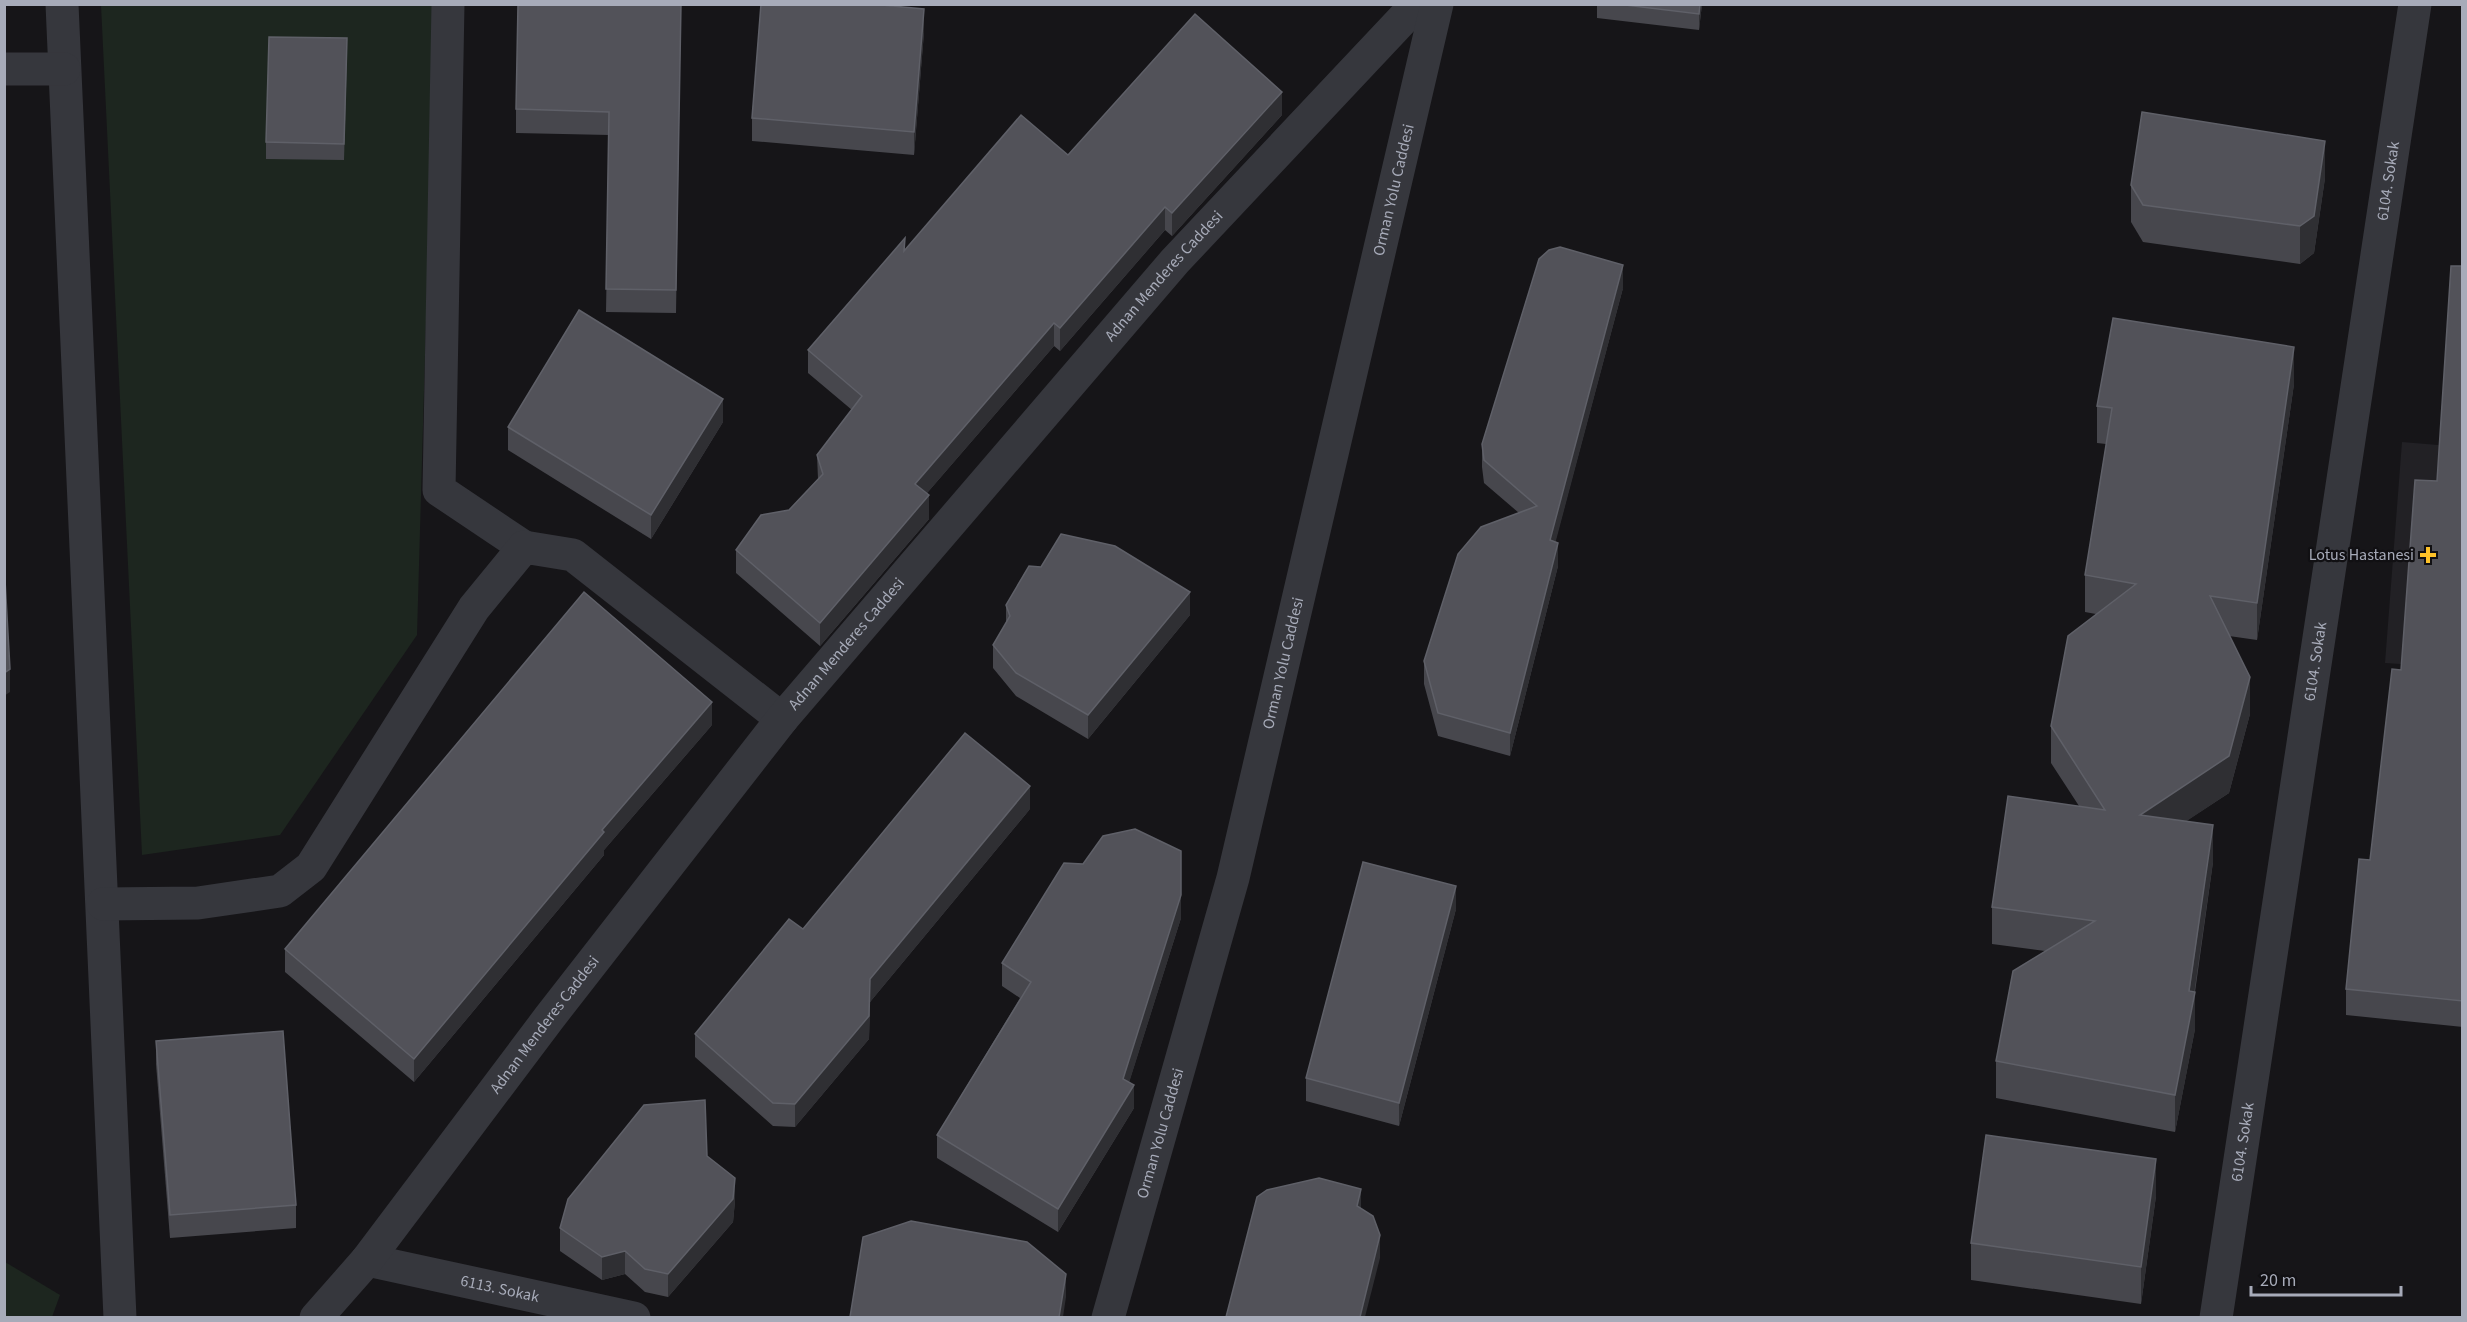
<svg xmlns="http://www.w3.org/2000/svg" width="2467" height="1322" viewBox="0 0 2467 1322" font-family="'Source Sans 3',sans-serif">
  <rect width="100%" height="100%" fill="#161518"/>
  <path fill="#222125" d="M 2402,442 L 2462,447 L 2462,668 L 2385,663 Z"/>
  <g fill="#1d261f">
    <path d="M 101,5 L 435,5 L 417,635 L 280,835 L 142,855 Z"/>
    <path d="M 5,1262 L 60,1295 L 52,1317 L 5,1317 Z"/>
  </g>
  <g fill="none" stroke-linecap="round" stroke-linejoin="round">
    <g stroke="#36373d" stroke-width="33">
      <path d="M 62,4 L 120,1318"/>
      <path d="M 448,4 L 439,490 L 524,547"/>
      <path d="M 4,69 L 64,69"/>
      <path d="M 103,904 L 198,903 L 280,891 L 311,867 L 474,608 L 524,547 L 573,555 L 782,719"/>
      <path id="s1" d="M 367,1260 L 634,1318"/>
      <path id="s2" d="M 316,1318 L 367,1260 L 549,1018 L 782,719 L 1175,261 L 1417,4"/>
      <path id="s3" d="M 1108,1318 L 1233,878 L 1437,4"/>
      <path id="s4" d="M 2216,1318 L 2415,4"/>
    </g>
  </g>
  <g fill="#47474d">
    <path d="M 681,4 L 676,313 L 606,312 L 609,135 L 516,133 L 516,109 Z"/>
    <path d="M 1597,4 L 1702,4 L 1699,30 L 1597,18 Z"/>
    <path d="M 924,32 L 914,155 L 752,141 L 752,118 Z"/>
    <path d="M 347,54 L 344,160 L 266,159 L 266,142 Z"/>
    <path d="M 1282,115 L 1172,236 L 1165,230 L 1060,351 L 1054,346 L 927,493 L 929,519 L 820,646 L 736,573 L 736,550 L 789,510 L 818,479 L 817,455 L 852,410 L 808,373 L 808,350 L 905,250 L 1068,155 Z"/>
    <path d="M 2325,178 L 2314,253 L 2300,264 L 2143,242 L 2131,222 L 2131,185 Z"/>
    <path d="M 2463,266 L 2463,1027 L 2346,1015 L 2346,989 L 2370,860 L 2401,670 L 2437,481 Z"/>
    <path d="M 1623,288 L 1555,542 L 1558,566 L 1510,756 L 1438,736 L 1424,684 L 1424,661 L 1519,513 L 1484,483 L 1482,467 L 1482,444 Z"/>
    <path d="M 2294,384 L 2257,640 L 2229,636 L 2250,714 L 2229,793 L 2186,821 L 2213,862 L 2195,992 L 2195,1029 L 2175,1132 L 1996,1098 L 1996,1061 L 2045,951 L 1992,944 L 1992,907 L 2079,806 L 2051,763 L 2051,726 L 2096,614 L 2085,612 L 2085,575 L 2106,444 L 2097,443 L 2097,406 Z"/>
    <path d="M 723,422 L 651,539 L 508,450 L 508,427 Z"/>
    <path d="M 1006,605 L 1190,615 L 1088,739 L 1016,696 L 993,668 L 993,645 L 1006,624 Z"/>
    <path d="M 712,725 L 604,850 L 604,855 L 414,1082 L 285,972 L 285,949 Z"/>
    <path d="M 1030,809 L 870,1002 L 869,1039 L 795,1127 L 773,1126 L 695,1057 L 695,1034 L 803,929 Z"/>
    <path d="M 1456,909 L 1399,1126 L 1306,1101 L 1306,1078 Z"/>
    <path d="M 1181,918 L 1129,1082 L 1134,1108 L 1058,1232 L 937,1158 L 937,1135 L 1020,998 L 1002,986 L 1002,963 Z"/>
    <path d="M 156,1041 L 296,1205 L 296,1228 L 170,1238 L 156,1064 Z"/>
    <path d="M 707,1156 L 735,1201 L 733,1222 L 668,1297 L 645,1292 L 625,1274 L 602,1280 L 560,1251 L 560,1228 Z"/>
    <path d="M 2156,1196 L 2141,1304 L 1971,1280 L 1971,1243 Z"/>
  </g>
  <g fill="#2f2f33">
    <path d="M 1700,4 L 1702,4 L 1699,30 L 1699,14 Z"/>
    <path d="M 924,9 L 924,32 L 914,155 L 914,132 Z"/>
    <path d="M 1282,92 L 1282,115 L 1172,236 L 1172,213 Z"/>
    <path d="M 2325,141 L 2325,178 L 2314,253 L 2300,264 L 2300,226 Z"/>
    <path d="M 1165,207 L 1165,230 L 1060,351 L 1060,328 Z"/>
    <path d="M 1623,265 L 1623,288 L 1550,563 L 1550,540 Z"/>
    <path d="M 1054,323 L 1054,346 L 915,507 L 915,484 Z"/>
    <path d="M 2294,347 L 2294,384 L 2257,640 L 2257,603 Z"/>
    <path d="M 723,399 L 723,422 L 651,539 L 651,515 Z"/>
    <path d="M 929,495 L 929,519 L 820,646 L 820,623 Z"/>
    <path d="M 1558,543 L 1558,566 L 1510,756 L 1510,733 Z"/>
    <path d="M 1190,592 L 1190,615 L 1088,739 L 1088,715 Z"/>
    <path d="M 10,669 L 10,692 L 4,696 L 4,673 Z"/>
    <path d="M 2250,677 L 2250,714 L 2229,793 L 2140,852 L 2140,815 Z"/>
    <path d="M 712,702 L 712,725 L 604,850 L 604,855 L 414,1082 L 414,1059 L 602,830 Z"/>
    <path d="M 1030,786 L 1030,809 L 870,1002 L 869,1039 L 795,1127 L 795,1104 L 870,979 Z"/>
    <path d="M 2213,825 L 2213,862 L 2193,1001 L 2195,992 L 2195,1029 L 2175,1132 L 2175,1095 Z"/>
    <path d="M 1181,851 L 1181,918 L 1123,1102 L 1123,1079 Z"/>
    <path d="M 1456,886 L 1456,909 L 1399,1126 L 1399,1103 Z"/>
    <path d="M 1134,1085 L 1134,1108 L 1058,1232 L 1058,1209 Z"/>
    <path d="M 2156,1159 L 2156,1196 L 2141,1304 L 2141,1267 Z"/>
    <path d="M 735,1178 L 735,1201 L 733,1222 L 668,1297 L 668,1274 Z"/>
    <path d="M 1361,1189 L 1361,1212 L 1357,1206 Z"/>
    <path d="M 1380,1235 L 1380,1258 L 1365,1317 L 1360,1317 Z"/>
    <path d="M 625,1251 L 625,1274 L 602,1280 L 602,1257 Z"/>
    <path d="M 1066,1274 L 1066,1297 L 1063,1317 L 1059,1317 Z"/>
  </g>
  <g fill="#525259" stroke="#5f6068" stroke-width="1.5">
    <path d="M 518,4 L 681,4 L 676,290 L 606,289 L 609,112 L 516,109 Z"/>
    <path d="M 761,4 L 871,4 L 924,9 L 914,132 L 752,118 Z"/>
    <path d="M 1617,4 L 1700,4 L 1699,14 Z"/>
    <path d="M 1195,14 L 1282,92 L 1172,213 L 1165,207 L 1060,328 L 1054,323 L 915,484 L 929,495 L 820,623 L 736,550 L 761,515 L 789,510 L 823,474 L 817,455 L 862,396 L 808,350 L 905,238 L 904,251 L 1021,115 L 1068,155 Z"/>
    <path d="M 269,37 L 347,38 L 344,144 L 266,142 Z"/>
    <path d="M 2142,112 L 2325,141 L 2314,216 L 2300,226 L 2143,205 L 2131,185 Z"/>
    <path d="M 1560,247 L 1623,265 L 1550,540 L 1558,543 L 1510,733 L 1438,713 L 1424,661 L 1458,554 L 1481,527 L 1537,506 L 1484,460 L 1482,444 L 1539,259 L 1549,250 Z"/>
    <path d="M 2451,266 L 2463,266 L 2463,1001 L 2346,989 L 2359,859 L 2370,860 L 2392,669 L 2401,670 L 2415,480 L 2437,481 Z"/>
    <path d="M 579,310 L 723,399 L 651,515 L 508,427 Z"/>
    <path d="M 2113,318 L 2294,347 L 2257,603 L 2210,596 L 2250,677 L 2229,756 L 2140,815 L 2213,825 L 2189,991 L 2195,992 L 2175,1095 L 1996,1061 L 2013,971 L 2095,921 L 1992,907 L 2008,796 L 2105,810 L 2051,726 L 2068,636 L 2136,584 L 2085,575 L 2112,408 L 2097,406 Z"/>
    <path d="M 1061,534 L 1115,546 L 1190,592 L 1088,715 L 1016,673 L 993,645 L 1010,616 L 1006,605 L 1029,566 L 1041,567 Z"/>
    <path d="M 4,562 L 10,669 L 4,673 Z"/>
    <path d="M 584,592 L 712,702 L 602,830 L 604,832 L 414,1059 L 285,949 Z"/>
    <path d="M 965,733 L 1030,786 L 870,979 L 869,1016 L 795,1104 L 773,1103 L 695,1034 L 789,919 L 803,929 Z"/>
    <path d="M 1135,829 L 1181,851 L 1181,895 L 1123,1079 L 1134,1085 L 1058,1209 L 937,1135 L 1031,982 L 1002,963 L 1064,863 L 1083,864 L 1103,836 Z"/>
    <path d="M 1363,862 L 1456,886 L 1399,1103 L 1306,1078 Z"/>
    <path d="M 283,1031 L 296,1205 L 170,1215 L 156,1041 Z"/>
    <path d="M 705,1100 L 707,1156 L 735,1178 L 733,1199 L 668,1274 L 645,1269 L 625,1251 L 602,1257 L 560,1228 L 568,1199 L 644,1105 Z"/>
    <path d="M 1986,1135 L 2156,1159 L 2141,1267 L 1971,1243 Z"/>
    <path d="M 1319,1178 L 1361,1189 L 1357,1206 L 1373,1216 L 1380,1235 L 1360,1317 L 1226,1317 L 1257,1197 L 1267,1190 Z"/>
    <path d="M 911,1221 L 1027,1242 L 1066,1274 L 1059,1317 L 850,1317 L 863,1237 Z"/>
  </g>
  <path fill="#fec228" stroke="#111013" stroke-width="2" d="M2425 546h6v6h6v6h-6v6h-6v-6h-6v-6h6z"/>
  <g text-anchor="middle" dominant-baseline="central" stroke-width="4.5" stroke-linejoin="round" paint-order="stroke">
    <g font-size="16" fill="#a7abb9" stroke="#111013">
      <text stroke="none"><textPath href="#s4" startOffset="1150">6104. Sokak</textPath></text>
      <text stroke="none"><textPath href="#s3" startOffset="1164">Orman Yolu Caddesi</textPath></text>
      <text stroke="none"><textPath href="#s2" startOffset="1344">Adnan Menderes Caddesi</textPath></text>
      <text stroke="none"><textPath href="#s2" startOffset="858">Adnan Menderes Caddesi</textPath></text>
      <text stroke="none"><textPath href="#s4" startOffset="664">6104. Sokak</textPath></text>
      <text stroke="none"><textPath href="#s3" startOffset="678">Orman Yolu Caddesi</textPath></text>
      <text stroke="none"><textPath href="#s2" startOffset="372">Adnan Menderes Caddesi</textPath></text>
      <text stroke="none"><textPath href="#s3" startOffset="192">Orman Yolu Caddesi</textPath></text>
      <text stroke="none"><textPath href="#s4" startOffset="178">6104. Sokak</textPath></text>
      <text stroke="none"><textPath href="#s1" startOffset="136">6113. Sokak</textPath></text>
    </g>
    <g font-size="16" fill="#a7abb9" stroke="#111013" text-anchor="end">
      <text x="2414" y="555">Lotus Hastanesi</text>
    </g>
  </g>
  <rect width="2467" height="1322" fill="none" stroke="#a7abb9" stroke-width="12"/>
  <path d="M2251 1286v9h150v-9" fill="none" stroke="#a7abb9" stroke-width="3"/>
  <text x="2260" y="1286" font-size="18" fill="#a7abb9" stroke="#111013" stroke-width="4.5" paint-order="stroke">20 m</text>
</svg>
